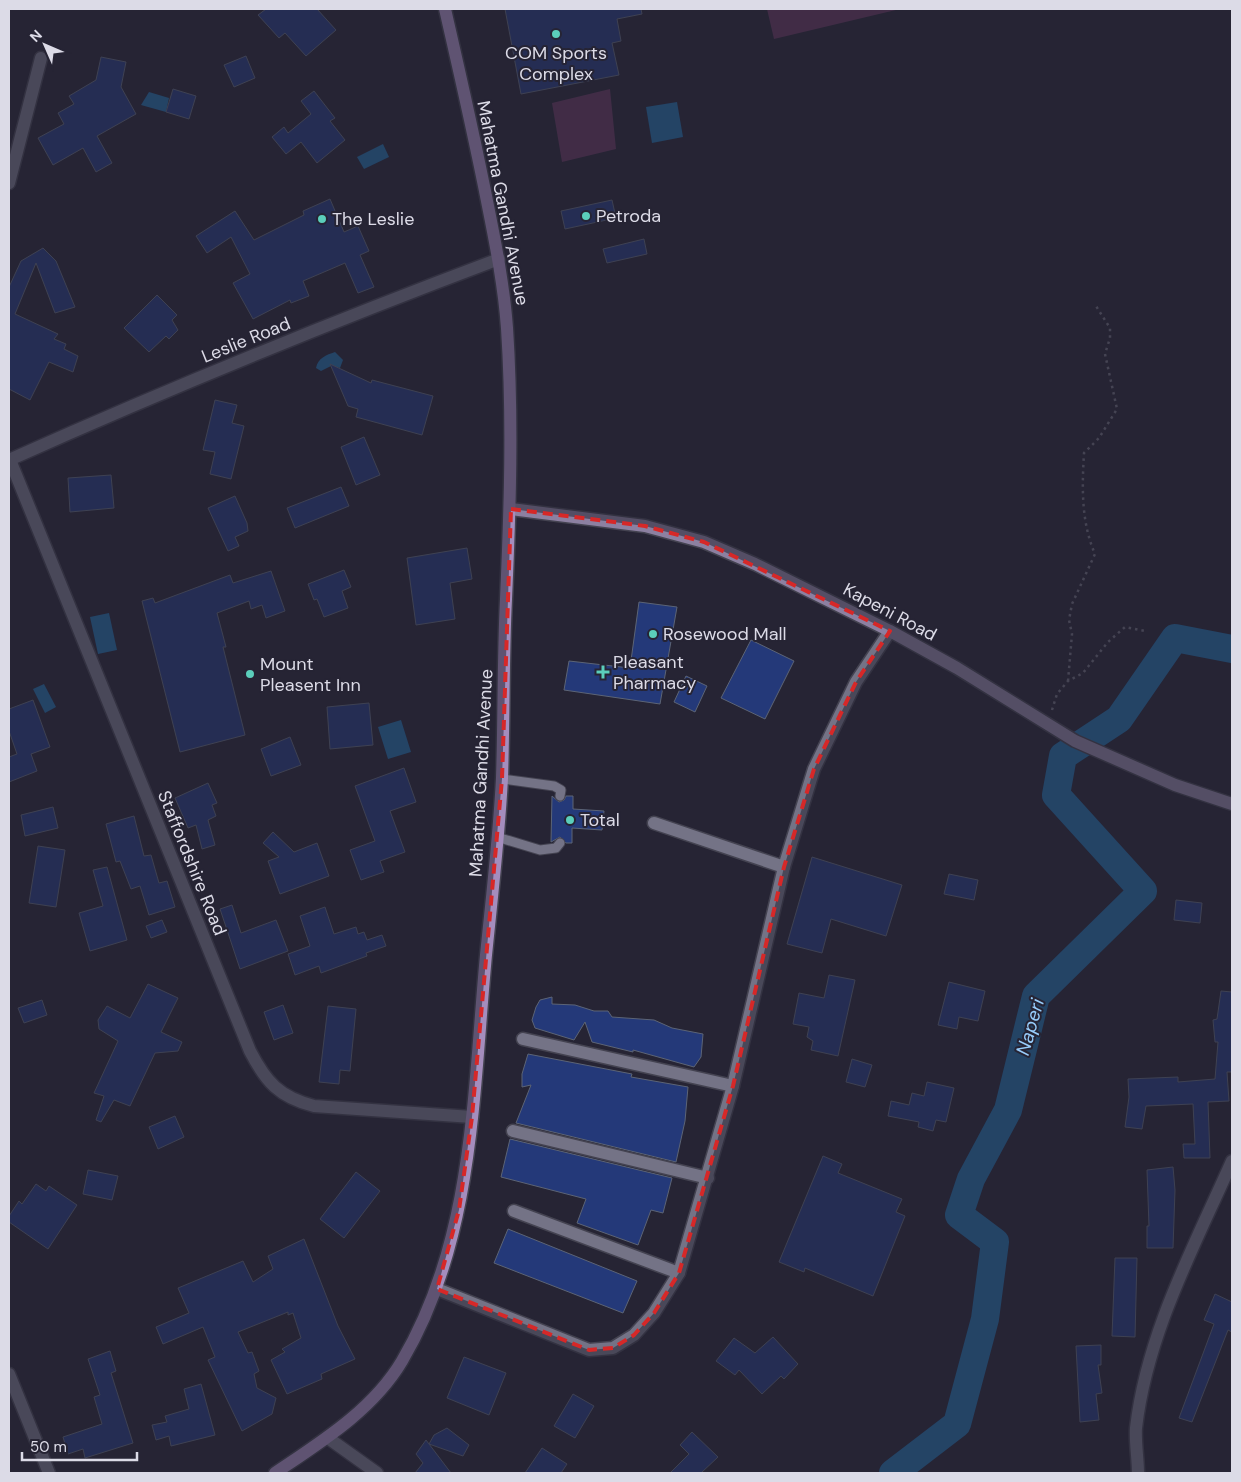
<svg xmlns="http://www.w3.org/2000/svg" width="1241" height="1482" viewBox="0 0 1241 1482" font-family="'DM Sans',sans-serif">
  <rect width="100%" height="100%" fill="#262434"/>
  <g fill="#62375c">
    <path d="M 767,9 L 900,9 L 774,39 Z"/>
    <path d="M 610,89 L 616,149 L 562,162 L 552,103 Z"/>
  </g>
  <g fill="#226aa1">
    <path d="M 149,92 L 169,98 L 166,112 L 141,105 Z"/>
    <path d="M 677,102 L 683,137 L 652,143 L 646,107 Z"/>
    <path d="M 383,144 L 389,157 L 364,169 L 357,157 Z"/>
    <path d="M 335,352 L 343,360 L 340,368 L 331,366 L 321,371 L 316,368 C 318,358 326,355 335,352 Z"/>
    <path d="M 109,613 L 117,650 L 98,654 L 90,617 Z"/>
    <path d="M 44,684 L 56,707 L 45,713 L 33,689 Z"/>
    <path d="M 401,720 L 411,752 L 388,759 L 378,727 Z"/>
  </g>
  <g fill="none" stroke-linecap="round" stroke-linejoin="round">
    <path stroke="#226aa1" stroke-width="28" d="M 893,1473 L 957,1424 L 985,1319 L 995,1242 L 959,1215 L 971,1179 L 1008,1110 L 1036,996 L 1143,891 L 1056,795 L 1063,756 L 1119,719 L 1175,638 L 1232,649"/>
  </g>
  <g fill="#243979" stroke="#5c6476">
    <path d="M 266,9 L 317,9 L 336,30 L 306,56 L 285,33 L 279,38 L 258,15 Z"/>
    <path d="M 505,9 L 641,9 L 642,14 L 617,19 L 621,41 L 612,43 L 619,75 L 521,94 Z"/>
    <path d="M 246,56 L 255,78 L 234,87 L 224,65 Z"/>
    <path d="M 101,57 L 126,62 L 121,87 L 136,114 L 97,136 L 112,163 L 96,172 L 83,148 L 53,165 L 38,138 L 64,124 L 58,113 L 74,104 L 69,96 L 96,80 Z"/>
    <path d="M 173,89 L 196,96 L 189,119 L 166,112 Z"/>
    <path d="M 314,91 L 335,118 L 330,121 L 345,140 L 317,163 L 301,142 L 286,154 L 272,137 L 284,127 L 288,133 L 311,114 L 301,101 Z"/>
    <path d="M 330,199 L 344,232 L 358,226 L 369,251 L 360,255 L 374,287 L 358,293 L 345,263 L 303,281 L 309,296 L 291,303 L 290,300 L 253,319 L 233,283 L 250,274 L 231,237 L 207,253 L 196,236 L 235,211 L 254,240 L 304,215 L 303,211 Z"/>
    <path d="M 612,200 L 616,218 L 565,229 L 561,211 Z"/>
    <path d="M 644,239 L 647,254 L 607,263 L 603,249 Z"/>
    <path d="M 43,248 L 56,261 L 75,307 L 55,313 L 36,263 L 15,314 L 58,334 L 54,339 L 66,344 L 64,349 L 78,356 L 73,372 L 49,362 L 30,400 L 9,389 L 9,287 L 21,261 Z"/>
    <path d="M 157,295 L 177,315 L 172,320 L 178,330 L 169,339 L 166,336 L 149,352 L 124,328 Z"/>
    <path d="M 330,364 L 371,383 L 372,380 L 433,396 L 422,435 L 356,417 L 358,409 L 348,406 Z"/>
    <path d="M 215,400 L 237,405 L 232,423 L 244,426 L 231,479 L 210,474 L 215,452 L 203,450 Z"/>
    <path d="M 364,437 L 380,475 L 356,485 L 341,447 Z"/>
    <path d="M 111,475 L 114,508 L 70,512 L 68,478 Z"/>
    <path d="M 341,487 L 349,506 L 295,528 L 287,508 Z"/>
    <path d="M 235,496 L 247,523 L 248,531 L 235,537 L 239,546 L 228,551 L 208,508 Z"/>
    <path d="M 467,548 L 472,579 L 450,583 L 455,619 L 416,625 L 407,558 Z"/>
    <path d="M 344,570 L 351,587 L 342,591 L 348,608 L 324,617 L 317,599 L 314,600 L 308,584 Z"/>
    <path d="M 271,571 L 285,611 L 266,618 L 262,605 L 251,609 L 249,601 L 217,613 L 226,647 L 223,647 L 245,735 L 180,752 L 142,601 L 153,598 L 155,603 L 230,575 L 233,583 Z"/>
    <path d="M 639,602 L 677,607 L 660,704 L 564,690 L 569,661 L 630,668 Z"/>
    <path d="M 751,640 L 794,661 L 765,719 L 721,698 Z"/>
    <path d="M 686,676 L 707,686 L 695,712 L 674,702 Z"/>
    <path d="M 33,700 L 50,747 L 31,754 L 37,771 L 9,782 L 9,757 L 17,754 L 9,731 L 9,709 Z"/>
    <path d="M 369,703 L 373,745 L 330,749 L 327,707 Z"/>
    <path d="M 290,737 L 301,765 L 271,776 L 261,749 Z"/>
    <path d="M 404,768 L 416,802 L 390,811 L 405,852 L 380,861 L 384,872 L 361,880 L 350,850 L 375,841 L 355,786 Z"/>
    <path d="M 208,783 L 217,803 L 212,805 L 216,816 L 208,820 L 215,845 L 202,849 L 196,825 L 188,828 L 175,798 Z"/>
    <path d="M 552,796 L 559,802 L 564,800 L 566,796 L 573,796 L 573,809 L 604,811 L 602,830 L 572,828 L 572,843 L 566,843 L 560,837 L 551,842 Z"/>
    <path d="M 53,807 L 58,828 L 25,836 L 21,815 Z"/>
    <path d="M 134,816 L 144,856 L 151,855 L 159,883 L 167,881 L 175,907 L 149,915 L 140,886 L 131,889 L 120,861 L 116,862 L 106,824 Z"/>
    <path d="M 273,832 L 294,852 L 317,843 L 329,876 L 280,894 L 268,861 L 279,857 L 263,843 Z"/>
    <path d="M 38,846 L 65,850 L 56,907 L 29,903 Z"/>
    <path d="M 812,857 L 902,885 L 886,936 L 831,919 L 822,953 L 787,944 Z"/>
    <path d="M 107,867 L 127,940 L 90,951 L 79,913 L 103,906 L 93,870 Z"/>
    <path d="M 949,874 L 978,880 L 974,900 L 944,894 Z"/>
    <path d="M 1176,900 L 1202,903 L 1200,923 L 1174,920 Z"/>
    <path d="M 232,905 L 241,933 L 276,920 L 288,951 L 240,969 L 220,909 Z"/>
    <path d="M 325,907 L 334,934 L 356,927 L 358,934 L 364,932 L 367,940 L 382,935 L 386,946 L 366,953 L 367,956 L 321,973 L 319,966 L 295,975 L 288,954 L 310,946 L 300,916 Z"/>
    <path d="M 162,920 L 167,932 L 151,938 L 146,926 Z"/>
    <path d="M 829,975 L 855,980 L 838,1056 L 811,1050 L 813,1041 L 807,1037 L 809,1027 L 793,1024 L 799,993 L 824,998 Z"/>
    <path d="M 949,982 L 985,991 L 978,1021 L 959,1017 L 957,1029 L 938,1025 Z"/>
    <path d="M 148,984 L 178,998 L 161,1032 L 182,1042 L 178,1051 L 155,1053 L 130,1106 L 114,1100 L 101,1122 L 96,1120 L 104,1096 L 94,1093 L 118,1041 L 99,1029 L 98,1020 L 107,1006 L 130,1018 Z"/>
    <path d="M 1221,991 L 1232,992 L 1232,1072 L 1227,1072 L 1229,1101 L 1208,1102 L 1210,1158 L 1184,1158 L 1183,1144 L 1195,1144 L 1193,1104 L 1146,1106 L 1142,1129 L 1125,1127 L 1129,1097 L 1128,1079 L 1178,1077 L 1178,1082 L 1215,1079 L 1218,1042 L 1215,1042 L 1213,1020 L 1217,1019 Z"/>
    <path d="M 552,997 L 552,1004 L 575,1005 L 594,1011 L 608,1011 L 612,1017 L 654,1020 L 672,1028 L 703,1034 L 701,1057 L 694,1067 L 633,1050 L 633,1052 L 592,1042 L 585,1022 L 574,1040 L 535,1028 L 532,1020 L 536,1007 L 540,1000 Z"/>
    <path d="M 42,1000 L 47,1015 L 24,1023 L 18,1008 Z"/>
    <path d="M 283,1005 L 293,1033 L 274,1040 L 264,1012 Z"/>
    <path d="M 328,1006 L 356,1009 L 350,1071 L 340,1070 L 339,1084 L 319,1082 Z"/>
    <path d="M 528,1054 L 632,1074 L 631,1077 L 688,1087 L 685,1121 L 676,1162 L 516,1123 L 531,1085 L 522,1087 L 522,1074 Z"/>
    <path d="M 852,1059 L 872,1065 L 865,1087 L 846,1082 Z"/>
    <path d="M 927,1082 L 954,1088 L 946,1122 L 936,1120 L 933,1131 L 918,1127 L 919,1122 L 888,1116 L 891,1101 L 909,1105 L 912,1093 L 924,1096 Z"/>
    <path d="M 175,1116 L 184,1137 L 158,1149 L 149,1127 Z"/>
    <path d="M 510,1139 L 672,1178 L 663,1213 L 651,1210 L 638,1245 L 577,1223 L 586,1199 L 501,1177 Z"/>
    <path d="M 823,1156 L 842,1164 L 838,1173 L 902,1199 L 896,1212 L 905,1216 L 873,1296 L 805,1268 L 804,1272 L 779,1262 Z"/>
    <path d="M 1173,1167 L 1175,1190 L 1173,1248 L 1147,1248 L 1147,1226 L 1149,1226 L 1147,1170 Z"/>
    <path d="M 88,1170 L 118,1176 L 112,1200 L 83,1194 Z"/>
    <path d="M 356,1172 L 380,1191 L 344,1238 L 320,1219 Z"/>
    <path d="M 36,1184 L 46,1191 L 49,1186 L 77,1205 L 48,1249 L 9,1222 L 9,1216 L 19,1201 L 22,1204 Z"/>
    <path d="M 508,1229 L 637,1281 L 623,1313 L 494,1263 Z"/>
    <path d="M 304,1239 L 338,1326 L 355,1359 L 321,1374 L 322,1379 L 287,1394 L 271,1360 L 285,1352 L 282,1349 L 301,1338 L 293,1313 L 288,1315 L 288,1312 L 238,1332 L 248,1353 L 252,1352 L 259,1371 L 254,1374 L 257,1388 L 276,1398 L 272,1414 L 242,1431 L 208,1360 L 215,1357 L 203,1327 L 163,1344 L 156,1327 L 189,1313 L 178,1288 L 243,1261 L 253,1282 L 273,1269 L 268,1256 Z"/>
    <path d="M 1115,1258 L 1137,1258 L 1135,1337 L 1112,1336 Z"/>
    <path d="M 1215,1294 L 1232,1302 L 1232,1332 L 1228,1330 L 1192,1422 L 1179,1418 L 1214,1324 L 1204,1320 Z"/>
    <path d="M 773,1337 L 798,1364 L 784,1379 L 781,1376 L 762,1394 L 739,1370 L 735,1375 L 716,1361 L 734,1338 L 755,1353 Z"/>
    <path d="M 1101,1345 L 1101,1365 L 1098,1365 L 1102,1393 L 1096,1394 L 1099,1420 L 1080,1422 L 1076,1346 Z"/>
    <path d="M 110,1351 L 116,1371 L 111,1373 L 133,1443 L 85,1458 L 83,1449 L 68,1454 L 63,1437 L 102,1424 L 94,1397 L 100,1395 L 88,1359 Z"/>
    <path d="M 464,1357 L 506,1373 L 489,1415 L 447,1398 Z"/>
    <path d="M 201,1384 L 215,1435 L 171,1446 L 169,1436 L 156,1440 L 152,1425 L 167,1422 L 165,1416 L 189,1409 L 184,1389 Z"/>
    <path d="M 573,1394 L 594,1406 L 575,1438 L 554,1426 Z"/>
    <path d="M 447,1428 L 469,1445 L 463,1456 L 429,1444 L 434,1435 Z"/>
    <path d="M 692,1432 L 718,1457 L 701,1473 L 670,1473 L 689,1454 L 680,1445 Z"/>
    <path d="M 426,1440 L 451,1473 L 415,1473 L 423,1463 L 416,1454 Z"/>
    <path d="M 542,1448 L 567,1464 L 561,1473 L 525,1473 Z"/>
  </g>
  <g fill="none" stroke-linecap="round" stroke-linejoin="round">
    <defs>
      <g id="service">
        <path d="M 502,779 L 554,786 L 561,790 L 560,796"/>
        <path d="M 497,837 L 540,850 L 556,848 L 560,843"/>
      </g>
      <g id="minor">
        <path d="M 9,183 L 41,58"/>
        <path d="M 9,460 C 170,388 334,321 499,259"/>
        <path d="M 10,460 L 250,1051 C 266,1082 279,1097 314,1106 L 472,1117"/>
        <path d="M 654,823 L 784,867"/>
        <path d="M 523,1039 L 733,1086"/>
        <path d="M 513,1131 L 708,1178"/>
        <path d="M 514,1211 L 679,1273"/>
        <path d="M 437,1289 L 589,1350 L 613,1348 L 634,1335 L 654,1313 L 679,1273 L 733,1086 L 784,867 L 814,769 L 856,682 L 890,631"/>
        <path d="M 9,1374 L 49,1473"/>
        <path d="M 328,1438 L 377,1473"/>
        <path d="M 1138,1473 C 1138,1459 1135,1442 1136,1428 C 1147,1333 1194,1247 1232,1161"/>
      </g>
      <path id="secondary" d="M 511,509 L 645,526 L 704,542 L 755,564 L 890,631 L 957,668 L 1075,741 L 1175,785 L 1232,804"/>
      <path id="primary" d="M 275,1473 C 321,1442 373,1410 402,1361 C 474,1239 473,1093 486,955 C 492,896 499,837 502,778 C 504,718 503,659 506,599 C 510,509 513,419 507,328 C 504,287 496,246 488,206 C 475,140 460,74 445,9"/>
    </defs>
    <use href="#service" stroke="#444351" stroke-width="11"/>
    <use href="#minor" stroke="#444351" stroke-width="15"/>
    <use href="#secondary" stroke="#444351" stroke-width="15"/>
    <use href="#primary" stroke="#444351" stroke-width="15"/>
    <g stroke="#6b6a78" stroke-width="2.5" stroke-dasharray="2.5 4" stroke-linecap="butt">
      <path d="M 1068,681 L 1072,634 L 1069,620 L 1072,604 L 1095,554 C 1081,522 1082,487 1084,453 L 1099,438 L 1117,409 L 1105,354 L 1110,338 L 1110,328 L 1096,306"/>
      <path d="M 1052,710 L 1057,694 L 1068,681 L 1083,673 L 1108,642 L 1125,627 L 1145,631"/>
    </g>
    <use href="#service" stroke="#747386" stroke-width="9"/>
    <use href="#minor" stroke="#747386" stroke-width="12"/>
    <use href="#secondary" stroke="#8c80a1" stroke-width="12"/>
    <use href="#primary" stroke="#a48dbd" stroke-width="12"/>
  </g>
  <path d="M0 0H1241V1482H0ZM 511,509 L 645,526 L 704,542 L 890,631 L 856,682 L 814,769 L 784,867 L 733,1086 L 679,1273 L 654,1313 L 634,1335 L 613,1348 L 589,1350 L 437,1289 L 459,1210 L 472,1117 L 502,779 Z" fill="#262434" fill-opacity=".55" fill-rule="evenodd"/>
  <path fill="none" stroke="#d62828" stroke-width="4" stroke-dasharray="10 6" stroke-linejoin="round" d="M 511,509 L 645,526 L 704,542 L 890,631 L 856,682 L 814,769 L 784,867 L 733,1086 L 679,1273 L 654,1313 L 634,1335 L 613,1348 L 589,1350 L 437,1289 L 459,1210 L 472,1117 L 502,779 Z"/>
  <g fill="#5bcebb" stroke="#262434" stroke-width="2">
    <circle cx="556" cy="34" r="5"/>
    <circle cx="586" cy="216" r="5"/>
    <circle cx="322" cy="219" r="5"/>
    <circle cx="653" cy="634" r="5"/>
    <path d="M600.5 664.5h5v5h5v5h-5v5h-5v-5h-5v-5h5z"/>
    <circle cx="250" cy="674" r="5"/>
    <circle cx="570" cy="820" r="5"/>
  </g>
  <g text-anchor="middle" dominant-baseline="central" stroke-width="4" stroke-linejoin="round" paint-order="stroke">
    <g font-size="18" fill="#dcdbe7" stroke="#262434" text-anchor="start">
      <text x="556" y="53" text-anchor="middle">COM Sports<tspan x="556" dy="21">Complex</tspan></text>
      <text x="596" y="216">Petroda</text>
      <text x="332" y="219">The Leslie</text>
      <text x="663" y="634">Rosewood Mall</text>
      <text x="613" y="662">Pleasant<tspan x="613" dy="21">Pharmacy</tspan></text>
      <text x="260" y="664">Mount<tspan x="260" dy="21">Pleasent Inn</tspan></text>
      <text x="580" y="820">Total</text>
    </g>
    <g font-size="18" fill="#dcdbe7" stroke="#262434">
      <text transform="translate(503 203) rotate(79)">Mahatma Gandhi Avenue</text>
      <text transform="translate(246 340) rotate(-22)">Leslie Road</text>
      <text transform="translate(890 612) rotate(28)">Kapeni Road</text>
      <text transform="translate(481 773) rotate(-87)">Mahatma Gandhi Avenue</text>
      <text transform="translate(192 863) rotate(68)">Staffordshire Road</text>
    </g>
    <g font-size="19" font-style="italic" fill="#97ccfa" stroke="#262434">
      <text transform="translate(1030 1027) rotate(-74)">Naperi</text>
    </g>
  </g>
  <rect width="1241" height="1482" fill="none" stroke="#dcdbe7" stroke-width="20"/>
  <g transform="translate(45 45) rotate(315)" stroke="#262434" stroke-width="4" paint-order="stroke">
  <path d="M0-4L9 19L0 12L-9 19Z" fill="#dcdbe7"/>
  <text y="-8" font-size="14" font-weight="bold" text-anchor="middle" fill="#dcdbe7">N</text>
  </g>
  <path d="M22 1452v8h115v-8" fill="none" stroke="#dcdbe7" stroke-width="2.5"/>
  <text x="30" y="1452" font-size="15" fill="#dcdbe7" stroke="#262434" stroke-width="4" paint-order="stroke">50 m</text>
</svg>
